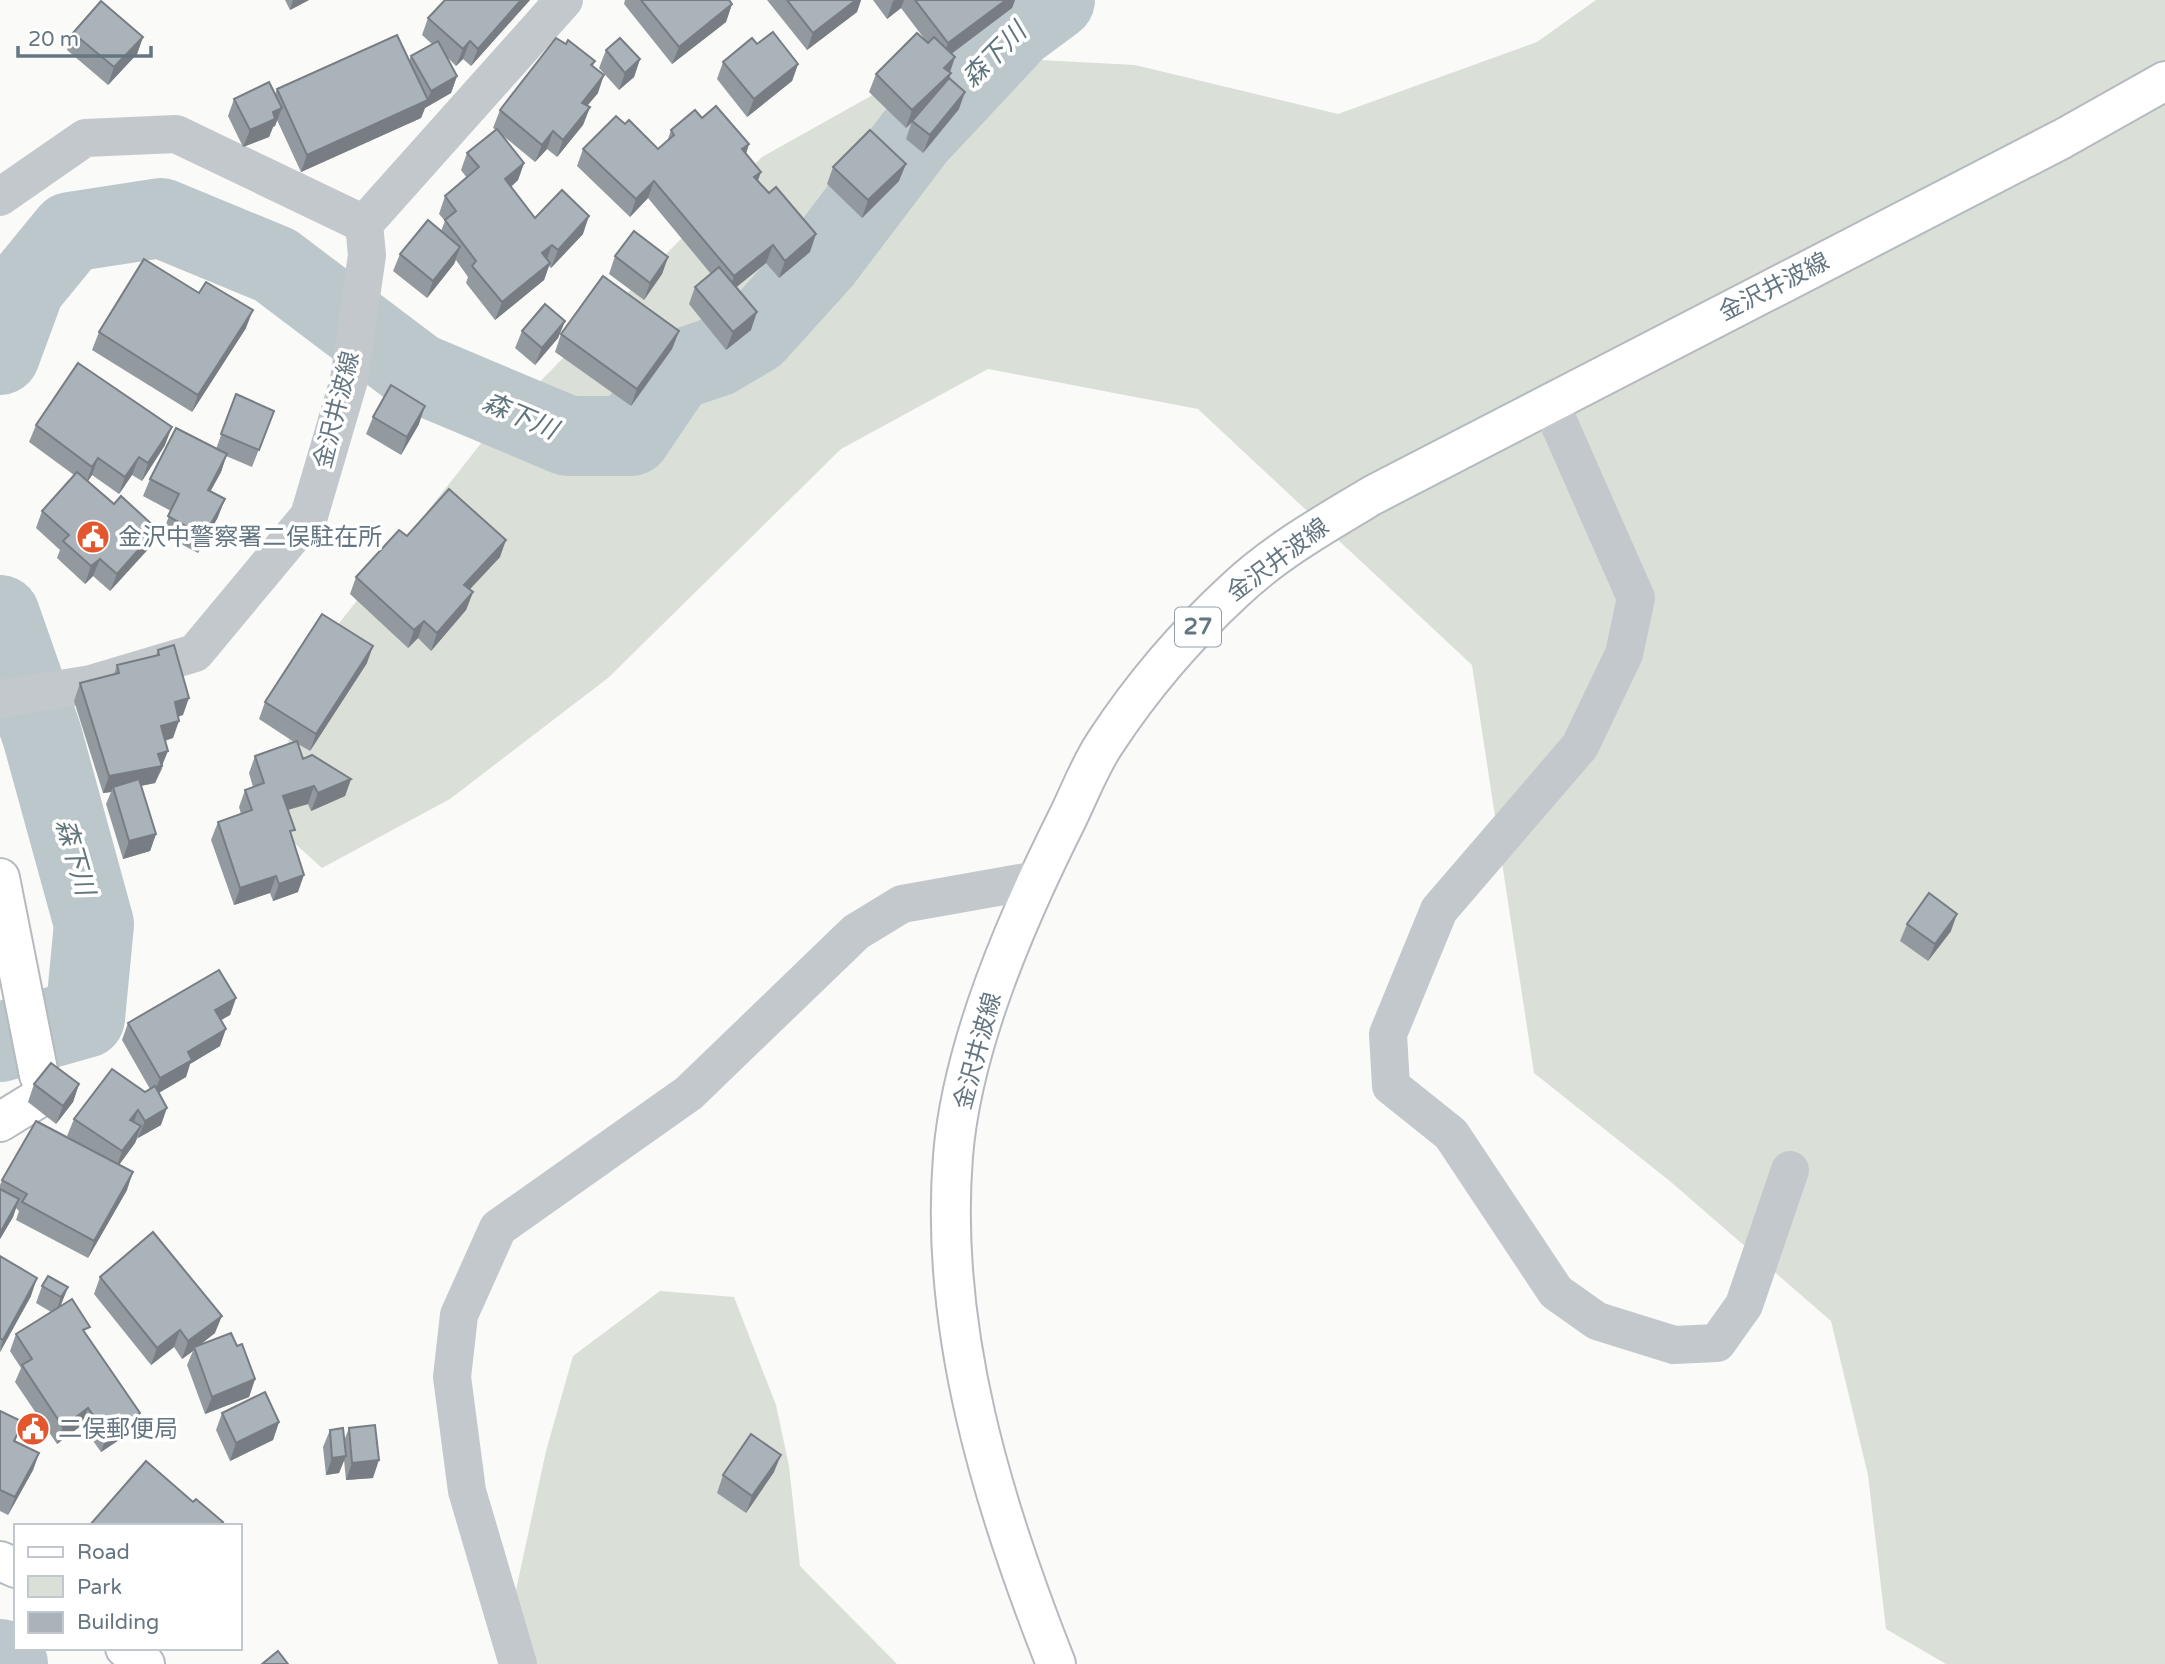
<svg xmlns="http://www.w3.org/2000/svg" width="2165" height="1664" viewBox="0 0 2165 1664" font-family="'Varela Round','Noto Sans JP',sans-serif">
  <rect width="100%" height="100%" fill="#fafaf8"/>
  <g fill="#dadfd7">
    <path d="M 1596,0 L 2165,0 L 2165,1664 L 1946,1664 L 1886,1629 L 1868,1475 L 1831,1321 L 1671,1182 L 1534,1073 L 1472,665 L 1198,409 L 988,369 L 841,449 L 608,678 L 450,799 L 322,868 L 270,821 L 306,665 L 490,432 L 762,157 L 944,55 L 1135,65 L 1338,114 L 1537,42 Z"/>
    <path d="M 660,1291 L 734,1297 L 776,1405 L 789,1466 L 800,1566 L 897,1664 L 500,1664 L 546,1451 L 573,1356 Z"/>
  </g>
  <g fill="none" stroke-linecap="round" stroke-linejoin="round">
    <g stroke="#bbc7cb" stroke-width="80">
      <path d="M 0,355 L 25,287 L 70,232 L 161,218 L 275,265 L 418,373 L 568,436 L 631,436 L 675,371 L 716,357 L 755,334 L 821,261 L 915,137 L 1016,29 L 1055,0"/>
      <path d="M 0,615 L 42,735 L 94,924 L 85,1018 L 0,1042"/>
      <path d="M 0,1659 L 8,1664"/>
    </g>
    <defs>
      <g id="major">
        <path d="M 0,878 L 39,1075 L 47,1093 L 0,1122"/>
        <path d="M 0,1561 L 16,1568"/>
        <path d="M 125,1648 L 145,1664"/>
        <path d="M 1056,1664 C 993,1505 939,1330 953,1156 C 962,1045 1017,919 1066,821 C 1079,795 1089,767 1105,743 C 1141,688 1186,635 1235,590 C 1275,552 1326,523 1373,495 L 2062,139 L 2165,81"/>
      </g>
    </defs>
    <use href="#major" stroke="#b5babe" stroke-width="42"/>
    <g stroke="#c3c8cc" stroke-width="38">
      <path d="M 0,197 L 85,138 L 176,134 L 364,224"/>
      <path d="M 1550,403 L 1636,598 L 1624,654 L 1580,746 L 1439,910 L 1388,1034 L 1391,1086 L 1451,1134 L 1556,1292 L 1597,1321 L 1674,1345 L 1717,1343 L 1744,1305 L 1790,1170"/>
      <path d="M 0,699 L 91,684 L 195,653 L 309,516 L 349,380 L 367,255 L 364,224 L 564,0"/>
      <path d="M 518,1664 L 467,1491 L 452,1377 L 459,1315 L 498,1228 L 689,1093 L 856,932 L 902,904 L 1037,880"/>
    </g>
    <use href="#major" stroke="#fff" stroke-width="38"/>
  </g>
  <g fill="#929a9f">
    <path d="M 285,0 L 309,0 L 290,10 Z"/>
    <path d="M 530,0 L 471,66 L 463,59 L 456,66 L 447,57 L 457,76 L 451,93 L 425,108 L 421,118 L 301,172 L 277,120 L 275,126 L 273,127 L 269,137 L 243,147 L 228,116 L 234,99 L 275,94 L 277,89 L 409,61 L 411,56 L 432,44 L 422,35 L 428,18 Z"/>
    <path d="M 625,0 L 729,0 L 732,4 L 726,22 L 672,64 L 624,4 Z"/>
    <path d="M 767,0 L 861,0 L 857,12 L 807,50 Z"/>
    <path d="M 873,0 L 1015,0 L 1012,8 L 951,53 L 955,57 L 950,73 L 951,73 L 949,79 L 959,109 L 923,153 L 906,139 L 912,121 L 906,128 L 869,92 L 876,74 L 926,41 L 901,8 L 887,19 Z"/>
    <path d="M 73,33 L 143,37 L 137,54 L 108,85 L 67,50 Z"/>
    <path d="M 566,44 L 595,61 L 593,66 L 598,93 L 587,106 L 590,107 L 583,125 L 557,157 L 547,149 L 535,162 L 501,134 L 524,163 L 518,180 L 511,187 L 535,218 L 583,234 L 551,268 L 549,266 L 544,280 L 495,320 L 466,283 L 468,277 L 456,260 L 454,264 L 427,298 L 393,271 L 400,254 L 441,231 L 445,221 L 439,214 L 445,196 L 467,178 L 461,170 L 467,153 L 496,130 L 493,128 L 500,110 Z"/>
    <path d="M 757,44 L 798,64 L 792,81 L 747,117 L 717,79 L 723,62 Z"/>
    <path d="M 606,50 L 640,59 L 634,77 L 619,90 L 599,68 Z"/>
    <path d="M 702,118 L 749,144 L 746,154 L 758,182 L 810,252 L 779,278 L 766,263 L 736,287 L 751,330 L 726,350 L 689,304 L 695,287 L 711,274 L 648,198 L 630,217 L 577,166 L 583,149 L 625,124 L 658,149 L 667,142 L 671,130 Z"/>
    <path d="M 833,167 L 899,181 L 862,218 L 827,184 Z"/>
    <path d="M 615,256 L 668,257 L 662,274 L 644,300 L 609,274 Z"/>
    <path d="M 565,321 L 558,338 L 535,365 L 515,348 L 522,331 Z"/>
    <path d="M 246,328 L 192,412 L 92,350 L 99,332 Z"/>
    <path d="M 679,331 L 672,349 L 631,406 L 555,352 L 561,334 Z"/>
    <path d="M 236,394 L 274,411 L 252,467 L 226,456 L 221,472 L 210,492 L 218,517 L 198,553 L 162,534 L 171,511 L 143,496 L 150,479 L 216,449 Z"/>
    <path d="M 373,417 L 419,424 L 401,455 L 366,434 Z"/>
    <path d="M 36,425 L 165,445 L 142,481 L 132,475 L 119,494 L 92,475 L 88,481 L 114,504 L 157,529 L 151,546 L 110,591 L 93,576 L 85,584 L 57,558 L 60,550 L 36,528 L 42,511 L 74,475 L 29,442 Z"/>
    <path d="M 407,536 L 500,557 L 469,590 L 473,592 L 466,610 L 431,651 L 418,638 L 408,648 L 350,594 L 356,577 Z"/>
    <path d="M 158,650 L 183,715 L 178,717 L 173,738 L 165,741 L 162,769 L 155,783 L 141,786 L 156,834 L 150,851 L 123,859 L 106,804 L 111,792 L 103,793 L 74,701 L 80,683 L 114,674 L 117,665 L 156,655 Z"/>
    <path d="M 367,663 L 310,751 L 298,744 L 303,759 L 351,779 L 345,796 L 311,811 L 308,804 L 288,810 L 298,892 L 273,901 L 270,893 L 234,905 L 211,840 L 218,822 L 241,814 L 239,807 L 245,790 L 253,787 L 249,773 L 255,756 L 294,742 L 259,719 L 265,702 Z"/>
    <path d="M 1907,924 L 1951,931 L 1928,961 L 1900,941 Z"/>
    <path d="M 236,998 L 230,1015 L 221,1020 L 220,1046 L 190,1064 L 186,1077 L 159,1093 L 161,1125 L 138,1138 L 138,1137 L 135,1143 L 119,1165 L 127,1190 L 88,1258 L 16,1220 L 19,1211 L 16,1208 L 13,1217 L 0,1239 L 0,1185 L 2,1180 L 78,1143 L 67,1136 L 74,1119 L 145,1092 L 150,1089 L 122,1040 L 128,1023 Z"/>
    <path d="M 34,1084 L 79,1084 L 73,1102 L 56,1124 L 28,1102 Z"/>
    <path d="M 0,1256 L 31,1296 L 0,1352 Z"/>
    <path d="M 100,1277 L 215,1333 L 200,1345 L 237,1346 L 255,1379 L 249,1397 L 205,1414 L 187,1365 L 193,1351 L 182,1359 L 174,1347 L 151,1365 L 94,1294 Z"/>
    <path d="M 42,1286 L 68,1287 L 60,1306 L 87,1335 L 134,1430 L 101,1452 L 82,1425 L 57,1444 L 15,1382 L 21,1368 L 10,1351 L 16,1334 L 51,1312 L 36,1303 Z"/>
    <path d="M 0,1411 L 16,1441 L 39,1453 L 33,1470 L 8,1515 L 0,1511 Z"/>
    <path d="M 222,1413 L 279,1422 L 273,1440 L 230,1461 L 216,1430 Z"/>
    <path d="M 349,1428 L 373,1478 L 346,1480 L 344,1460 L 339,1473 L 326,1475 L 323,1447 L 330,1430 L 344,1441 Z"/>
    <path d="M 774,1472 L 746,1513 L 717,1493 L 723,1475 Z"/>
  </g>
  <g fill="#777d82">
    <path d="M 293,0 L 309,0 L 290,10 Z"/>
    <path d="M 521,0 L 530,0 L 471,66 L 478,49 Z"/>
    <path d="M 856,0 L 861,0 L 857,12 L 807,50 L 813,33 Z"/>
    <path d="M 895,0 L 904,0 L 901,8 L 887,19 L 893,1 Z"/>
    <path d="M 1006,0 L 1015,0 L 1012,8 L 942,61 L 948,43 Z"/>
    <path d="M 732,4 L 726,22 L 672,64 L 679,47 Z"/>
    <path d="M 143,37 L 137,54 L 108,85 L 114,67 Z"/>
    <path d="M 470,41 L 463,59 L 456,66 L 463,49 Z"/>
    <path d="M 955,57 L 949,74 L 944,68 Z"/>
    <path d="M 640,59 L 634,77 L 619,90 L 625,73 Z"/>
    <path d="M 798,64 L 792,81 L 747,117 L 754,99 Z"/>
    <path d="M 951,73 L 944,91 L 906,128 L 912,110 Z"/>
    <path d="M 604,75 L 598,93 L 575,120 L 582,103 Z"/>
    <path d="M 457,76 L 451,93 L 425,108 L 421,118 L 301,172 L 307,155 L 427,101 L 431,91 Z"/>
    <path d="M 965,92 L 959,109 L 923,153 L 930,135 Z"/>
    <path d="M 590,107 L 583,125 L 557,157 L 563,140 Z"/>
    <path d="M 282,108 L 275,126 L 273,127 L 269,137 L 243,147 L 250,130 L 273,112 Z"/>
    <path d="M 553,131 L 547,149 L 535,162 L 542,145 Z"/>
    <path d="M 749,144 L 743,162 L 742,149 Z"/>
    <path d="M 524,163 L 518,180 L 499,197 L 505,179 Z"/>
    <path d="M 906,164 L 899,181 L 862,218 L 868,200 Z"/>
    <path d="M 761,172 L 755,189 L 754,177 Z"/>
    <path d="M 654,181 L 648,198 L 630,217 L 636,199 Z"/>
    <path d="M 589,216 L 583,234 L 551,268 L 558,250 Z"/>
    <path d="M 816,234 L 810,252 L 779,278 L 785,261 Z"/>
    <path d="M 552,245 L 546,262 L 542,253 Z"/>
    <path d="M 773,245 L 766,263 L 728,294 L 734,276 Z"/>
    <path d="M 460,247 L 454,264 L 427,298 L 433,281 Z"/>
    <path d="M 668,257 L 662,274 L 644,300 L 650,283 Z"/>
    <path d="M 550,263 L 544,280 L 495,320 L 502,302 Z"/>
    <path d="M 253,310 L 246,328 L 192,412 L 198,395 Z"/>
    <path d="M 757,312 L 751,330 L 726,350 L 733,332 Z"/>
    <path d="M 565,321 L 558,338 L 535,365 L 542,348 Z"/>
    <path d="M 679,331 L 672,349 L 631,406 L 637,389 Z"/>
    <path d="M 425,406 L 419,424 L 401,455 L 407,437 Z"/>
    <path d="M 172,427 L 165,445 L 142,481 L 148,463 Z"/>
    <path d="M 227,454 L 221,472 L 201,508 L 208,490 Z"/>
    <path d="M 139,457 L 132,475 L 119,494 L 125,477 Z"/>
    <path d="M 98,458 L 92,475 L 86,484 L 92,467 Z"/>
    <path d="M 225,499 L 218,517 L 198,553 L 204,536 Z"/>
    <path d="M 157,529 L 151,546 L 110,591 L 117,574 Z"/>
    <path d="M 506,540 L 500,557 L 457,603 L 464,585 Z"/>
    <path d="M 100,559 L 93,576 L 85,584 L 91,566 Z"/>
    <path d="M 473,592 L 466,610 L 431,651 L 437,633 Z"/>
    <path d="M 424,621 L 418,638 L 408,648 L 414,630 Z"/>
    <path d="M 373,646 L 367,663 L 310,751 L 316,734 Z"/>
    <path d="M 189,698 L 183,715 L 168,719 L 175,702 Z"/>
    <path d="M 179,721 L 173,738 L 154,743 L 161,726 Z"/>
    <path d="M 168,751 L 155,783 L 114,791 L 113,787 L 111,792 L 103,793 L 109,776 L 158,754 Z"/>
    <path d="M 351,779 L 345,796 L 311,811 L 318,793 Z"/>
    <path d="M 314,786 L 308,804 L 276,813 L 283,796 Z"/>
    <path d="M 156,834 L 150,851 L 123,859 L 129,841 Z"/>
    <path d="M 304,875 L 298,892 L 273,901 L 279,884 Z"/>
    <path d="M 276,876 L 270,893 L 234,905 L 240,888 Z"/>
    <path d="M 1957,914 L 1951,931 L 1928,961 L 1935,944 Z"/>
    <path d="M 236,998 L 230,1015 L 209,1027 L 215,1010 Z"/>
    <path d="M 226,1029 L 220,1046 L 190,1064 L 186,1077 L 153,1096 L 160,1078 L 188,1052 Z"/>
    <path d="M 79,1084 L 73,1102 L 56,1124 L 63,1106 Z"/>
    <path d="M 167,1108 L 161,1125 L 138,1138 L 145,1121 Z"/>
    <path d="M 138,1110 L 132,1128 L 130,1120 Z"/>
    <path d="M 141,1126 L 135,1143 L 116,1169 L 122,1151 Z"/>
    <path d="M 133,1172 L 127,1190 L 88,1258 L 94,1241 Z"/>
    <path d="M 19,1199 L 13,1217 L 0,1239 L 0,1233 Z"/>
    <path d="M 37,1278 L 31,1296 L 0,1352 L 3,1340 Z"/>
    <path d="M 68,1287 L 61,1305 L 55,1315 L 61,1297 Z"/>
    <path d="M 222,1316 L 215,1333 L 194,1349 L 194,1347 L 193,1351 L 182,1359 L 188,1341 Z"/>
    <path d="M 180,1330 L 174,1347 L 151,1365 L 157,1348 Z"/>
    <path d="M 255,1379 L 249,1397 L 205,1414 L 212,1397 Z"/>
    <path d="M 88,1408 L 82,1425 L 57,1444 L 63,1427 Z"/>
    <path d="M 140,1413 L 134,1430 L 101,1452 L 107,1435 Z"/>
    <path d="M 279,1422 L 273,1440 L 230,1461 L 236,1443 Z"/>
    <path d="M 39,1453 L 33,1470 L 8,1515 L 15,1497 Z"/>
    <path d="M 781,1455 L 774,1472 L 746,1513 L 752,1496 Z"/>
    <path d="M 346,1456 L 339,1473 L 326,1475 L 332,1458 Z"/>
    <path d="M 379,1460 L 373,1478 L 346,1480 L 352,1463 Z"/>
  </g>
  <g fill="#aab3b9" stroke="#777d82" stroke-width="2">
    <path d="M 445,0 L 521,0 L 478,49 L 470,41 L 463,49 L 428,18 Z"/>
    <path d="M 641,0 L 729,0 L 732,4 L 679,47 Z"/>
    <path d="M 787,0 L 856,0 L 813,33 Z"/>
    <path d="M 915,0 L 1006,0 L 948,43 Z"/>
    <path d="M 101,1 L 143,37 L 114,67 L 73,33 Z"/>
    <path d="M 773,32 L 798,64 L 754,99 L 723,62 L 752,38 L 757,44 Z"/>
    <path d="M 917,33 L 928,43 L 934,37 L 955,57 L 944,68 L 951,73 L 912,110 L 876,74 Z"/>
    <path d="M 397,35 L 428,100 L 307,155 L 277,89 Z"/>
    <path d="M 556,38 L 566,44 L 568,40 L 595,61 L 591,65 L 604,75 L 582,103 L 590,107 L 563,140 L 553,131 L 542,145 L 500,110 Z"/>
    <path d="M 620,38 L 640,59 L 625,73 L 606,50 Z"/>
    <path d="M 438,41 L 457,76 L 431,91 L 411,56 Z"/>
    <path d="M 949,78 L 965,92 L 930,135 L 912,121 Z"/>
    <path d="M 269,82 L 282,108 L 273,112 L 275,119 L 250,130 L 234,99 Z"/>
    <path d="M 716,106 L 749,144 L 742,149 L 761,172 L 754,177 L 769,193 L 776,187 L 816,234 L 785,261 L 773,245 L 734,276 L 654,181 L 636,199 L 583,149 L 616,116 L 625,124 L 629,120 L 658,149 L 674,135 L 671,130 L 695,110 L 702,118 Z"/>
    <path d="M 497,129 L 524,163 L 505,179 L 535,218 L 562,190 L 589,216 L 558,250 L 552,245 L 542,253 L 550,263 L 502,302 L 472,266 L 476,261 L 445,220 L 456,211 L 445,196 L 479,167 L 467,153 Z"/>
    <path d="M 870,130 L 906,164 L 868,200 L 833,167 Z"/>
    <path d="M 428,220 L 460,247 L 433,281 L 400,254 Z"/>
    <path d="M 634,231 L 668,257 L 650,283 L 615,256 Z"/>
    <path d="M 144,259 L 199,293 L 206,282 L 253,310 L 198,395 L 99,332 Z"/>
    <path d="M 719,267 L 757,312 L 733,332 L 695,287 Z"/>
    <path d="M 603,276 L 679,331 L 637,389 L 561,334 Z"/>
    <path d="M 545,304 L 565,321 L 542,348 L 522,331 Z"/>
    <path d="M 78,363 L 172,427 L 148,463 L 139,457 L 125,477 L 98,458 L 92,467 L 36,425 Z"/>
    <path d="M 391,385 L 425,406 L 407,437 L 373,417 Z"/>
    <path d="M 236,394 L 274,411 L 259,450 L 221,434 Z"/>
    <path d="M 176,428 L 227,454 L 208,490 L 225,499 L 204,536 L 168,516 L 179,494 L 150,479 Z"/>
    <path d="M 77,472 L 114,504 L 121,496 L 157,529 L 117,574 L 100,559 L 91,566 L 63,541 L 69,535 L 42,511 Z"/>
    <path d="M 449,489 L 506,540 L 464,585 L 473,592 L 437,633 L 424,621 L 414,630 L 356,577 L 399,530 L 407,536 Z"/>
    <path d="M 322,614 L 373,646 L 316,734 L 265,702 Z"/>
    <path d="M 174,645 L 189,698 L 175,702 L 179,721 L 161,726 L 168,751 L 158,754 L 162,766 L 109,776 L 80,683 L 119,673 L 117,665 L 159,655 L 158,650 Z"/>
    <path d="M 297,741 L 303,759 L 312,755 L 351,779 L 318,793 L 314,786 L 283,796 L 295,830 L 290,831 L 304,875 L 279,884 L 276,876 L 240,888 L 218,822 L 252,810 L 245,790 L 264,783 L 255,756 Z"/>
    <path d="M 139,779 L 156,834 L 129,841 L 113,787 Z"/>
    <path d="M 1929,893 L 1957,914 L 1935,944 L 1907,924 Z"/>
    <path d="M 219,970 L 236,998 L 215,1010 L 226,1029 L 188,1052 L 192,1060 L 160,1078 L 128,1023 Z"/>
    <path d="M 51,1063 L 79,1084 L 63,1106 L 34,1084 Z"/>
    <path d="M 112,1069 L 145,1092 L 155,1086 L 167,1108 L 145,1121 L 138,1110 L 130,1120 L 141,1126 L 122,1151 L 74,1119 Z"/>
    <path d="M 36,1121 L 133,1172 L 94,1241 L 22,1202 L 27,1194 L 2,1180 Z"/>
    <path d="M 0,1189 L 19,1199 L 0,1233 Z"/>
    <path d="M 153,1232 L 222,1316 L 188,1341 L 180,1330 L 157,1348 L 100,1277 Z"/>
    <path d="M 0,1256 L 37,1278 L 3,1340 L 0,1338 Z"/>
    <path d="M 48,1276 L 68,1287 L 61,1297 L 42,1286 Z"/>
    <path d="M 72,1299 L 90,1327 L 83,1330 L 140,1413 L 107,1435 L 88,1408 L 63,1427 L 22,1365 L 32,1359 L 16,1334 Z"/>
    <path d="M 231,1333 L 237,1346 L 242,1344 L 255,1379 L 212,1397 L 194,1347 Z"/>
    <path d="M 265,1392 L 279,1422 L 236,1443 L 222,1413 Z"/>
    <path d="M 0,1411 L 23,1422 L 14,1441 L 39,1453 L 15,1497 L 0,1490 Z"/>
    <path d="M 375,1425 L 379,1460 L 352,1463 L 349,1428 Z"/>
    <path d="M 343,1428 L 346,1456 L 332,1458 L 330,1430 Z"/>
    <path d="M 751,1434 L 781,1455 L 752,1496 L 723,1475 Z"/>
    <path d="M 146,1461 L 193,1502 L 196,1499 L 223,1522 L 219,1526 L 89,1526 Z"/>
    <path d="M 278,1651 L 288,1664 L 262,1664 Z"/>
  </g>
  <defs>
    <symbol id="civic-disc" viewBox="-11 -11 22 22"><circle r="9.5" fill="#e4572e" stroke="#fff"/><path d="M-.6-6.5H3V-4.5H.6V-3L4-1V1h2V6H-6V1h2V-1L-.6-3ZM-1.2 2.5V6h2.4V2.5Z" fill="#fff"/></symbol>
  </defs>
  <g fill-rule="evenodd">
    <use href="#civic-disc" x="74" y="518" width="38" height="38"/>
    <use href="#civic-disc" x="14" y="1410" width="38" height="38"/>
  </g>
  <g text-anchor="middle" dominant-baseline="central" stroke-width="7" stroke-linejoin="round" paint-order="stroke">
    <rect fill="#fff" stroke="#939fa8" stroke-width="2" x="1175" y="607.5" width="46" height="39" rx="5"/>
    <g font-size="23" font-weight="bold" fill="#657683">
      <text x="1198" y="627">27</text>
    </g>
    <g font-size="24" fill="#657683" stroke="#fff">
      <text transform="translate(1774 287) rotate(-27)">金沢井波線</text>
      <text transform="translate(337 410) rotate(-76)">金沢井波線</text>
      <text transform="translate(1278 560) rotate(-37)">金沢井波線</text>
      <text transform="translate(978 1051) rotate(-75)">金沢井波線</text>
    </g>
    <g font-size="24" fill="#657683" stroke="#fff" text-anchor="start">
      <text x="118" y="537">金沢中警察署二俣駐在所</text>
      <text x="58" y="1429">二俣郵便局</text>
    </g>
    <g font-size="26" font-style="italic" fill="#60757c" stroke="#fff">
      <text transform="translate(994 55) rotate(-45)">森下川</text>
      <text transform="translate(520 416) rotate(23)">森下川</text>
      <text transform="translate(75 857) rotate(74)">森下川</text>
    </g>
  </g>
  <rect x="14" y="1524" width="228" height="126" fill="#ffffff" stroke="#c1c8cd" stroke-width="2"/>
  <rect x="28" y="1547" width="35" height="10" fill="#ffffff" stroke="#c1c8cd" stroke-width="2"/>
  <text x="77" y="1559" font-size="21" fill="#657683">Road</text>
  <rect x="28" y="1576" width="35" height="21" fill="#dadfd7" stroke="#c1c8cd" stroke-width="2"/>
  <text x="77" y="1594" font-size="21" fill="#657683">Park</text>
  <rect x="28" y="1612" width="35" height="21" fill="#aab3b9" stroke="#c1c8cd" stroke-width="2"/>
  <text x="77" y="1629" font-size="21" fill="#657683">Building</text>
  <path d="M18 46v10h133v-10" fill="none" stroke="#657683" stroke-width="3.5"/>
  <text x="28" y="46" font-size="21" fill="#657683" stroke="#ffffff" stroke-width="5" paint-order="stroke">20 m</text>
</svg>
